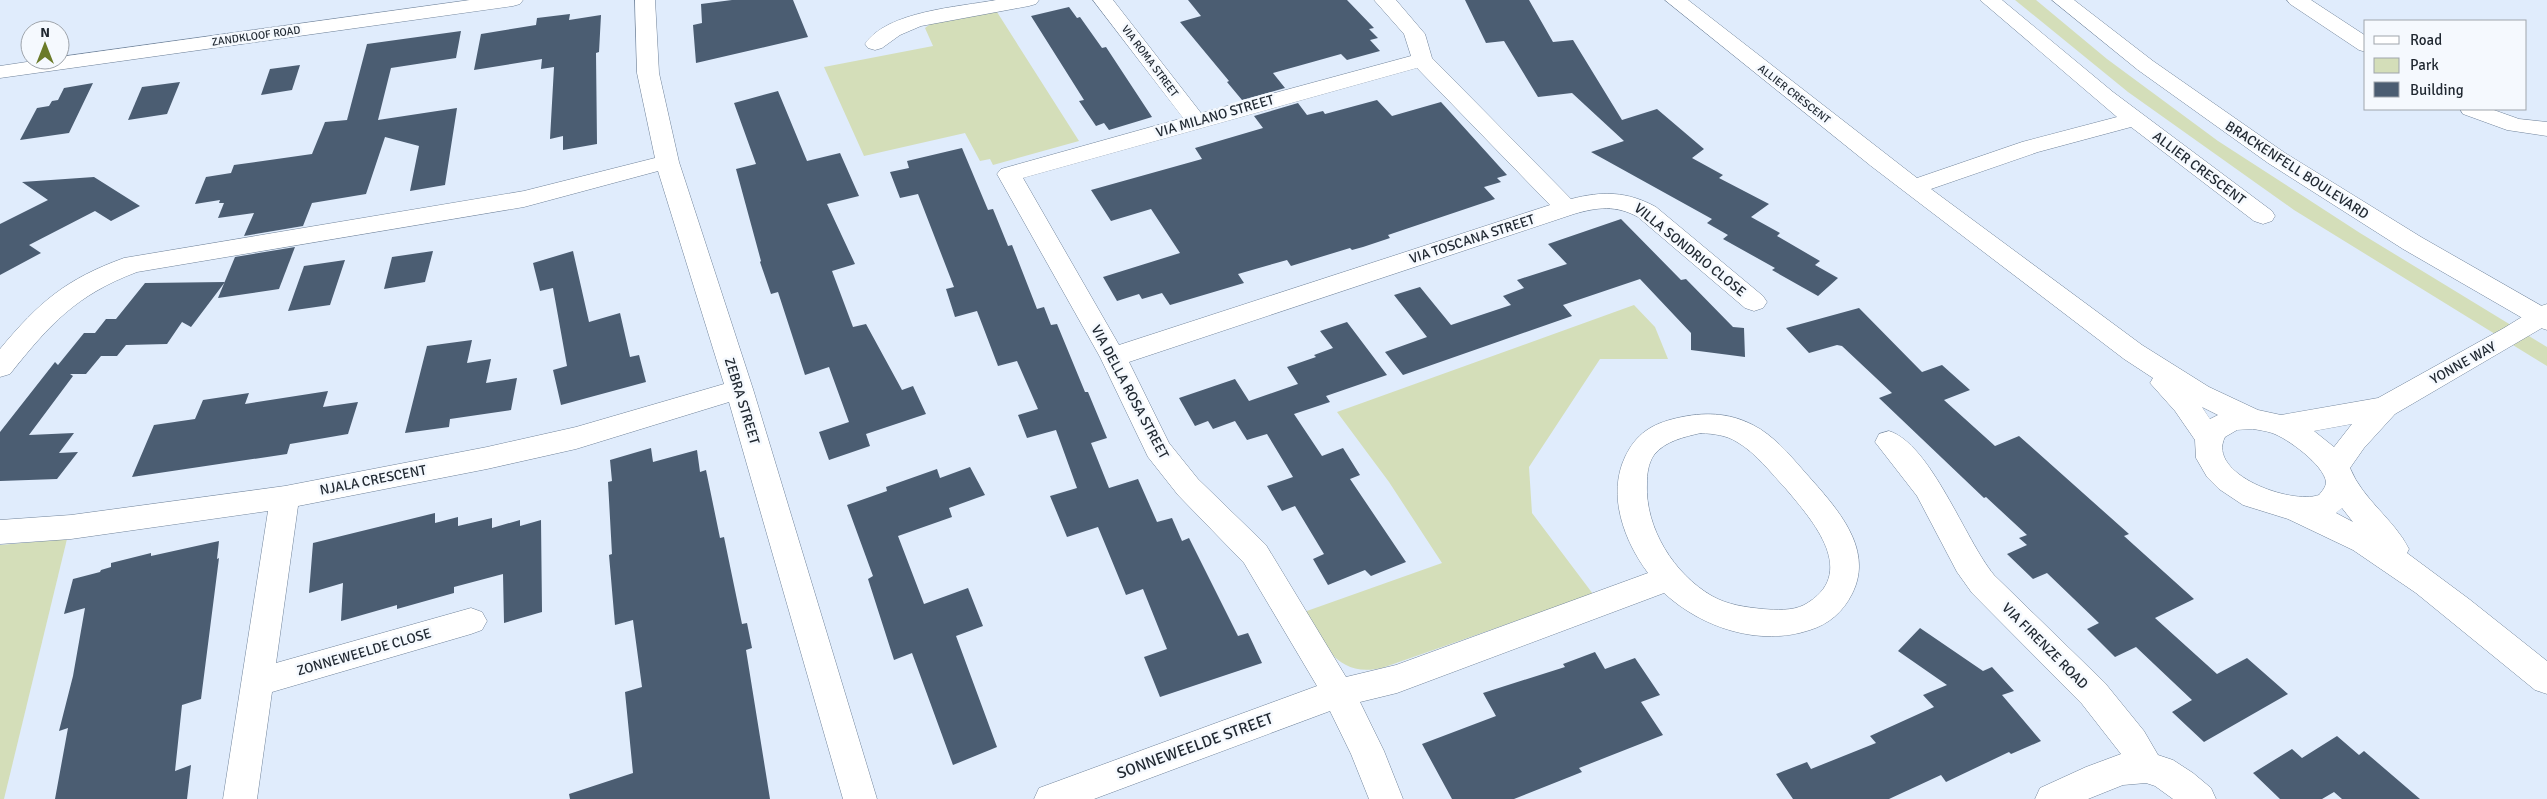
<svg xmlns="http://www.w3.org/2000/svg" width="2547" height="799" viewBox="0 0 2547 799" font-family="Signika,sans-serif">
  <rect width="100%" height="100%" fill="#e0ecfc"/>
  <g fill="#d4deb9">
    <path d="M 2015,0 L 2036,0 L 2107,59 L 2218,141 L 2360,233 L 2547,347 L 2547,366 L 2294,210 L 2128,92 Z"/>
    <path d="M 990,11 L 997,12 L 1079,141 L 993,165 L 990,159 L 980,161 L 965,133 L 864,156 L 824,67 L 933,46 L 925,28 L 933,22 Z"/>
    <path d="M 1634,305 L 1655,327 L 1668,359 L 1600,359 L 1529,467 L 1532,513 L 1593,594 L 1382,668 C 1337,678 1325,645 1304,612 L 1442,563 L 1389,482 L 1337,412 Z"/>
    <path d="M 67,539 L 4,799 L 0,799 L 0,545 Z"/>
  </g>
  <g fill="#4b5d72">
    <path d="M 732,0 L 793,0 L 808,37 L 696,63 L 693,25 L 702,23 L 701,4 Z"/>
    <path d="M 1188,0 L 1347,0 L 1374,28 L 1369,29 L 1378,38 L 1370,40 L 1380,51 L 1347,60 L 1341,54 L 1273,73 L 1285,88 L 1242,100 L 1227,82 L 1229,81 L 1180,22 L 1201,16 Z"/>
    <path d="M 1465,0 L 1529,0 L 1553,42 L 1573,40 L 1622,120 L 1657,109 L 1704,149 L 1692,158 L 1723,175 L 1719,178 L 1769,204 L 1751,217 L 1780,233 L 1777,236 L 1820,261 L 1815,265 L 1838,278 L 1818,296 L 1772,270 L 1775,268 L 1723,239 L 1728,235 L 1707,223 L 1712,219 L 1591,152 L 1624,141 L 1572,93 L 1538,97 L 1504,41 L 1486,43 Z"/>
    <path d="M 1069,7 L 1077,18 L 1080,17 L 1102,48 L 1106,47 L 1152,117 L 1109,130 L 1104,123 L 1096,126 L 1079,101 L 1084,100 L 1031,16 Z"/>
    <path d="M 570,14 L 569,20 L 601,15 L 599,52 L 596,53 L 597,144 L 563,150 L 563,136 L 550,139 L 554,67 L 541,69 L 542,59 L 474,70 L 481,34 L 536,25 L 537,18 Z"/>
    <path d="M 461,31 L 456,58 L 391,68 L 378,120 L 457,108 L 445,185 L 410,191 L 419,146 L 385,137 L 366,194 L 312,203 L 303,226 L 244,236 L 254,213 L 218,218 L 224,203 L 219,203 L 220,200 L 195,204 L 206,177 L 231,173 L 234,165 L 312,154 L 325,122 L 347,120 L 367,44 Z"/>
    <path d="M 300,65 L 292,90 L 261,95 L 270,69 Z"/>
    <path d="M 180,82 L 167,114 L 128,120 L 142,87 Z"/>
    <path d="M 93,83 L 69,133 L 20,140 L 37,108 L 49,106 L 52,101 L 58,100 L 64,88 Z"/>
    <path d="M 778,91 L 807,161 L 840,153 L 859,196 L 827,204 L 855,264 L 832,271 L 853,327 L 866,324 L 902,390 L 913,386 L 926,414 L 866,434 L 870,446 L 829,460 L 819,432 L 849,422 L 829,367 L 805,375 L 778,292 L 771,294 L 760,262 L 761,261 L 736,169 L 756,164 L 734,103 Z"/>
    <path d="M 1377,100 L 1392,116 L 1441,102 L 1507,175 L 1497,178 L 1501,182 L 1484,187 L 1495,199 L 1388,235 L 1390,238 L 1363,247 L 1352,250 L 1350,248 L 1291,266 L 1287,260 L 1238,274 L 1244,283 L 1170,305 L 1162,293 L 1142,299 L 1139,294 L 1117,301 L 1103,277 L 1180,253 L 1151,209 L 1111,221 L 1091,190 L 1202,159 L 1195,148 L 1263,128 L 1254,116 L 1298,103 L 1307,115 L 1323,111 L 1325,114 Z"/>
    <path d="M 962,148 L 988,210 L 993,209 L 1008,246 L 1012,245 L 1037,309 L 1044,307 L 1051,325 L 1057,324 L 1085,392 L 1088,392 L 1107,438 L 1091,443 L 1109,488 L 1138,479 L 1157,522 L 1172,518 L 1182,541 L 1189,538 L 1238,636 L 1248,633 L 1262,663 L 1160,697 L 1144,657 L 1167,649 L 1143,589 L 1126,595 L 1098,527 L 1067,537 L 1050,496 L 1077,488 L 1056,430 L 1027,438 L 1018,415 L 1038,409 L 1017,361 L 998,366 L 977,311 L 955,317 L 946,289 L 954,287 L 918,194 L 900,198 L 890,172 L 909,168 L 907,161 Z"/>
    <path d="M 94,177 L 140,206 L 111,221 L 95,211 L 29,245 L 41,253 L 0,275 L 0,224 L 48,200 L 22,182 Z"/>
    <path d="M 1621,219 L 1681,280 L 1686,279 L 1733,327 L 1744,328 L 1745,357 L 1691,350 L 1691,333 L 1640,279 L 1563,305 L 1572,316 L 1403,375 L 1385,352 L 1427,337 L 1394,295 L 1420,287 L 1451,325 L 1511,305 L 1503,296 L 1524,288 L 1517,280 L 1567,264 L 1548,244 Z"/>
    <path d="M 295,247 L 279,289 L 218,298 L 235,257 Z"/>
    <path d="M 433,251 L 425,282 L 384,289 L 392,257 Z"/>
    <path d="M 573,251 L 589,322 L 620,313 L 630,357 L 639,355 L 646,382 L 561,405 L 553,370 L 567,366 L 553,288 L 540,291 L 533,263 Z"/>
    <path d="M 345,260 L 330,305 L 288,311 L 304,266 Z"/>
    <path d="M 225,282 L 191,327 L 182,322 L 167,344 L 126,345 L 117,356 L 101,356 L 86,374 L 70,374 L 73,376 L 29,435 L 74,433 L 59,453 L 78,452 L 57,479 L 0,481 L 0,432 L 55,362 L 58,365 L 84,333 L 95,333 L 106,319 L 116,319 L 145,283 Z"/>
    <path d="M 1859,308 L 1922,372 L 1942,365 L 1970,390 L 1944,400 L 1995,446 L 2019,436 L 2129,534 L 2124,536 L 2194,599 L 2155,618 L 2217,674 L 2247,658 L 2288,694 L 2204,742 L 2172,712 L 2192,700 L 2136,647 L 2115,657 L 2087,629 L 2099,623 L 2047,573 L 2033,579 L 2007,554 L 2027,545 L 2019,538 L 2027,535 L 1986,497 L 1984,498 L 1879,398 L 1892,393 L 1842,346 L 1837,345 L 1809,353 L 1786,328 Z"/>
    <path d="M 1347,322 L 1387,375 L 1326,396 L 1330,402 L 1294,414 L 1322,456 L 1343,448 L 1360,475 L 1350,479 L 1406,562 L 1371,576 L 1365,570 L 1328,585 L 1313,559 L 1324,554 L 1295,506 L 1282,511 L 1267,486 L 1293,477 L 1267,434 L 1247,440 L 1235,421 L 1213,429 L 1208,421 L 1195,426 L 1179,398 L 1235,379 L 1249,401 L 1298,384 L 1287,367 L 1316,357 L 1314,355 L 1333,348 L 1320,331 Z"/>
    <path d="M 472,340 L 467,363 L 491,359 L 486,383 L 517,378 L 511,410 L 450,419 L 449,427 L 405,433 L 427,346 Z"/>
    <path d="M 328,391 L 323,407 L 358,402 L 348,434 L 290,444 L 287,454 L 132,477 L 154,425 L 195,419 L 203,400 L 249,393 L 245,404 Z"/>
    <path d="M 651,448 L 653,462 L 697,450 L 700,472 L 706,470 L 720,538 L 724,537 L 742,624 L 747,623 L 752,648 L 746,650 L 770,799 L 570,799 L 569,794 L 633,773 L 625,692 L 642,687 L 633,620 L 615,625 L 609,555 L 612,554 L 608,482 L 612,481 L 610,460 Z"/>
    <path d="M 970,467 L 985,495 L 949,508 L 952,517 L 898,536 L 924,604 L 968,588 L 983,626 L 956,636 L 997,747 L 953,765 L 912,653 L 894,660 L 868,579 L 873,576 L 847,505 L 887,491 L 886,487 L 937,469 L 940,478 Z"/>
    <path d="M 435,513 L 435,523 L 458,517 L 458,526 L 492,518 L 492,528 L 520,520 L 520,526 L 541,520 L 542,612 L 504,623 L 503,574 L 454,587 L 454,593 L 397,609 L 397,605 L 341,621 L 343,583 L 309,593 L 313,543 Z"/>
    <path d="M 219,541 L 217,559 L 219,558 L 201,699 L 182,705 L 175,771 L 191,765 L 187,799 L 55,799 L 68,728 L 59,731 L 73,676 L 85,608 L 64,614 L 73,579 L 100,572 L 101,570 L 111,567 L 111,563 L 151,553 L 151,556 Z"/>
    <path d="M 1920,628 L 1983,671 L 1992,667 L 2014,691 L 2002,695 L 2041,741 L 2011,754 L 2009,752 L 1946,782 L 1941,775 L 1889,799 L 1793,799 L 1776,774 L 1807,762 L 1811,769 L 1876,743 L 1870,736 L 1934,707 L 1923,695 L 1947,685 L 1898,651 Z"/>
    <path d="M 1595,652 L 1605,669 L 1635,658 L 1660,695 L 1641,702 L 1663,735 L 1579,768 L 1582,772 L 1514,799 L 1452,799 L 1422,744 L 1496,716 L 1483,693 L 1565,667 L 1563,664 Z"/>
    <path d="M 2337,736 L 2359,755 L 2364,751 L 2420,799 L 2342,799 L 2334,792 L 2322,799 L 2280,799 L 2253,773 L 2292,749 L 2302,758 Z"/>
  </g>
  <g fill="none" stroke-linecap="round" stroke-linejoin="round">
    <defs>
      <g id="minor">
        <path d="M 470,0 L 523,0 L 520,4 L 513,6 L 0,78 L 0,66 L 40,60 L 60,60 L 60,57 Z"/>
        <path d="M 635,0 L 655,0 L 659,73 L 679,162 L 753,389 L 877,799 L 843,799 L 729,402 L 576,449 L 487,469 L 298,506 L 276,663 L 471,608 L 482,612 L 487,621 L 482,630 L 471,634 L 272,692 L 257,799 L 223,799 L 268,511 L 71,539 L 0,544 L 0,520 L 71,515 L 285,486 L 487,447 L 576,427 L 724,384 L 658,171 L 524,207 L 137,272 C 76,295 50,324 10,374 L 0,377 L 0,349 C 39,302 66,279 124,258 L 524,191 L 655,158 L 637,73 Z"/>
        <path d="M 996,0 L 1039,0 L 1036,4 L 1029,6 L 921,26 L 900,35 L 882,48 L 875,50 L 868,48 L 865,44 C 887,11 959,7 996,0 Z"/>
        <path d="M 1093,0 L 1113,0 L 1201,113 L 1411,56 L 1404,34 L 1374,0 L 1396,0 L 1425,34 L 1432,58 L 1571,199 C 1602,191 1627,191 1656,207 L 1763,296 L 1767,302 L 1763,308 L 1754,311 L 1745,308 L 1638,217 C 1616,205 1598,207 1574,214 L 1129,362 L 1169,443 L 1198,479 L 1266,545 L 1346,677 L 1396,665 L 1648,573 C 1624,541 1607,495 1625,457 C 1636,434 1651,424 1677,418 C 1703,412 1728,412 1753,425 C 1773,435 1789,454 1803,470 C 1833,504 1876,547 1852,594 C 1843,612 1829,624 1810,630 C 1760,647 1702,628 1664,593 L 1397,693 L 1360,702 L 1384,751 L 1403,799 L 1369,799 L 1351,754 L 1330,711 L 1094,799 L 1034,799 L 1039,788 L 1317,686 L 1244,563 L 1178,495 L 1148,457 L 1100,357 L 997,174 L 1001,169 L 1183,118 ZM 1417,68 L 1550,205 L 1119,345 L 1023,178 ZM 1701,433 C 1714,434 1726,435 1737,442 C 1756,453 1771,473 1786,489 C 1813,521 1860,574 1804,605 C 1792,611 1776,610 1763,609 C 1745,607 1728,605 1712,596 C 1674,574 1645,528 1647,484 C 1647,474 1648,464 1654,455 C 1665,441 1684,437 1701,433 Z"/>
        <path d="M 1665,0 L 1688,0 L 1917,178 L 2022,142 L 2117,117 L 1980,0 L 2002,0 L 2113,92 L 2272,211 L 2275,216 L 2272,221 L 2263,224 L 2254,221 L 2131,127 L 2038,152 L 1931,189 L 2142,345 L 2209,387 L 2258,410 L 2281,415 L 2378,398 L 2504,328 L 2538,307 L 2547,304 L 2547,325 L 2395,414 L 2364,448 L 2350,468 C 2363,500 2394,519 2409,549 L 2407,553 L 2469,599 L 2547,661 L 2547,694 L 2535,690 L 2416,593 L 2353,550 L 2288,519 L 2243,505 L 2219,489 L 2207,477 L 2196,458 L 2195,440 L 2175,411 L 2150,383 L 2153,378 L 2124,359 L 1871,166 ZM 2202,407 L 2218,415 L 2210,419 ZM 2352,424 L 2334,447 L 2314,431 ZM 2253,429 C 2259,430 2266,431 2272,433 C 2287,438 2324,465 2326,482 C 2326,487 2322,491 2319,495 C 2291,505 2206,474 2225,437 L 2237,430 ZM 2342,508 L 2353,522 L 2336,513 Z"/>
        <path d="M 2287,0 L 2311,0 L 2366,36 L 2366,52 L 2359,50 L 2290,4 Z"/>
        <path d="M 2460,109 L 2491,109 L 2519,119 L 2547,122 L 2547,136 L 2507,130 L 2463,114 Z"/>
        <path d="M 1889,431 C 1931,444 1965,540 1994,575 L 2105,683 L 2144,731 L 2158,755 L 2173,760 L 2193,773 L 2211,788 L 2216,799 L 2173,799 L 2155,786 L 2146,783 L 2123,785 L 2088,799 L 2035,799 L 2040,788 L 2086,767 L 2121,754 L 2082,704 L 1972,593 L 1957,572 L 1917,496 L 1875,442 L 1879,434 Z"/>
      </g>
      <path id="tertiary" d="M 2052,0 L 2074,0 L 2153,61 L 2285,153 L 2421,237 L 2547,309 L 2547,330 L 2538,327 L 2403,249 L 2268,163 L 2138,70 Z"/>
    </defs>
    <use href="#minor" stroke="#70839a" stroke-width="1"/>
    <use href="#tertiary" stroke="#70839a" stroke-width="1"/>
    <use href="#minor" fill="#fff" fill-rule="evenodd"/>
    <use href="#tertiary" fill="#fff" fill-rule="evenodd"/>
  </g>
  <g text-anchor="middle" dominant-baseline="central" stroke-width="5" stroke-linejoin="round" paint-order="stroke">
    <g font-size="11" fill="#1f2730" stroke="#f5f9fe">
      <text transform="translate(256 36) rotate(-8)">ZANDKLOOF ROAD</text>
      <text transform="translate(1150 61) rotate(53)">VIA ROMA STREET</text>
      <text transform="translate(1794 94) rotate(38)">ALLIER CRESCENT</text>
    </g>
    <g font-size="14" fill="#1f2730" stroke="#f5f9fe">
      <text transform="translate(1215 116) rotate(-16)">VIA MILANO STREET</text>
      <text transform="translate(2199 168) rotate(37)">ALLIER CRESCENT</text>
      <text transform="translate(2297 170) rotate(33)">BRACKENFELL BOULEVARD</text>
      <text transform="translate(1472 239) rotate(-18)">VIA TOSCANA STREET</text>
      <text transform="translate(1690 250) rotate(39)">VILLA SONDRIO CLOSE</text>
      <text transform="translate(2463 363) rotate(-29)">YONNE WAY</text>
      <text transform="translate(1130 392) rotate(62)">VIA DELLA ROSA STREET</text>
      <text transform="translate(742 401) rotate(73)">ZEBRA STREET</text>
      <text transform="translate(373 480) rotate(-11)">NJALA CRESCENT</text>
      <text transform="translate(2045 646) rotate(45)">VIA FIRENZE ROAD</text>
      <text transform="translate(364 652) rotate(-16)">ZONNEWEELDE CLOSE</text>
    </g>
    <g font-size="16" fill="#1f2730" stroke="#f5f9fe">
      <text transform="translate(1195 746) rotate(-20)">SONNEWEELDE STREET</text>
    </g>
  </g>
  <rect x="2364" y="20" width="162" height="90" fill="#f5f9fe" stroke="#9fa5ac"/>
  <rect x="2374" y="36" width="25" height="8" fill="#ffffff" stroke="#9fa5ac"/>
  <text x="2410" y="45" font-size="15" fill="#1f2730">Road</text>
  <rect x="2374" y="58" width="25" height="15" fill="#d4deb9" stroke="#9fa5ac"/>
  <text x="2410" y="70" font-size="15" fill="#1f2730">Park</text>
  <rect x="2374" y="82" width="25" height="15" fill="#4b5d72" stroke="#9fa5ac"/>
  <text x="2410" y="95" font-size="15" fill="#1f2730">Building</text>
  <g transform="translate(45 45)"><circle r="24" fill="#f5f9fe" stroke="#9fa5ac"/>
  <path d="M0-4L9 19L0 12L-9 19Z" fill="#6b7b29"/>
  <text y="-8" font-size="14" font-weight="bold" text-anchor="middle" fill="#1f2730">N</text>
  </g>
</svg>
